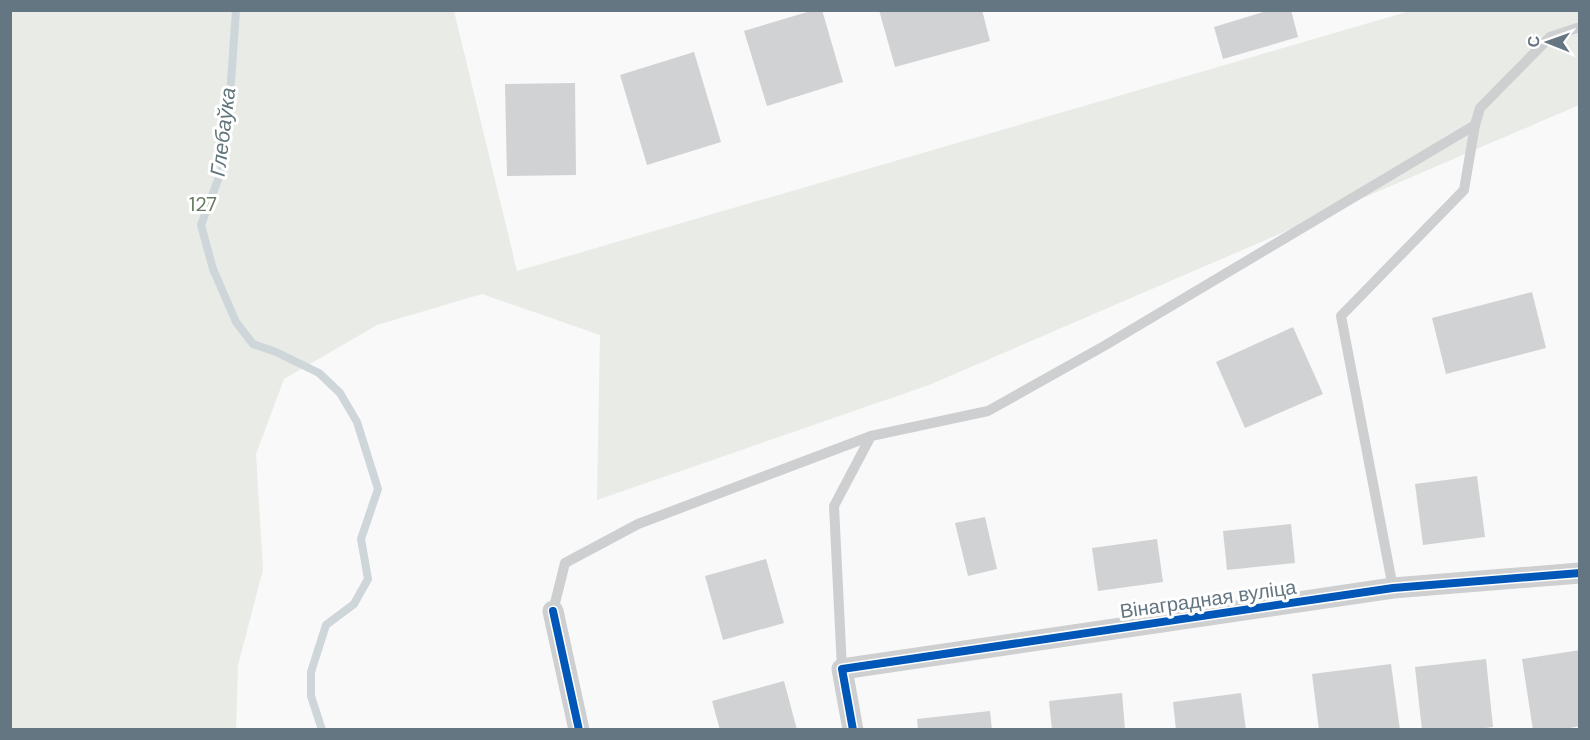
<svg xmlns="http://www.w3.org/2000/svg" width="1590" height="740" viewBox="0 0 1590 740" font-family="'DM Sans',sans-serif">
  <rect width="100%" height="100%" fill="#f9f9f9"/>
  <path fill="#e8ebe6" d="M 10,11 L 454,11 L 517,271 L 1410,11 L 1579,11 L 1579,105 L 929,385 L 597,500 L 600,335 L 482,294 L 377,325 L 284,379 L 256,454 L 263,570 L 238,665 L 236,729 L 11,729 Z"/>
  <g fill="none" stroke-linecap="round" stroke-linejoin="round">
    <path stroke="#ced6d9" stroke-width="8" d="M 236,10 L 229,111 L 222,169 L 201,225 L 213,269 L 236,322 L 253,344 L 276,352 L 319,373 L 340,393 L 357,422 L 378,489 L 361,539 L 368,579 L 354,604 L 326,625 L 311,672 L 311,696 L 322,730"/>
  </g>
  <g fill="#d0d2d3">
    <path d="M 814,10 L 822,10 L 843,82 L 767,106 L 744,31 Z"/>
    <path d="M 879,10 L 982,10 L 990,41 L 895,67 Z"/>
    <path d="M 1270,10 L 1291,10 L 1298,37 L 1223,59 L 1214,27 Z"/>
    <path d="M 694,52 L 721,142 L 647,165 L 620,75 Z"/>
    <path d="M 575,83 L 576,175 L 507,176 L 505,84 Z"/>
    <path d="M 1532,292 L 1546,348 L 1446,374 L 1432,318 Z"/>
    <path d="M 1293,327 L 1323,394 L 1245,428 L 1216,362 Z"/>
    <path d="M 1477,476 L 1485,537 L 1423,545 L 1415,484 Z"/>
    <path d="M 985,517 L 997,569 L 968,576 L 955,523 Z"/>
    <path d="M 1291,524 L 1295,563 L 1227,570 L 1223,531 Z"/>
    <path d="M 1157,539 L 1163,582 L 1098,591 L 1092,548 Z"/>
    <path d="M 766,559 L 784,623 L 723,640 L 705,576 Z"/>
    <path d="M 1580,650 L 1580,726 L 1560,730 L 1533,730 L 1522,659 Z"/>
    <path d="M 1486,659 L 1493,727 L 1470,730 L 1422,730 L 1415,667 Z"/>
    <path d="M 1391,664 L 1400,730 L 1319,730 L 1312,674 Z"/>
    <path d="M 784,681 L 797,730 L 720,730 L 712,701 Z"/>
    <path d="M 1122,693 L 1125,730 L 1052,730 L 1049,701 Z"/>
    <path d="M 1241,693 L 1246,730 L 1176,730 L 1173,702 Z"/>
    <path d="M 990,711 L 992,730 L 918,730 L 917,719 Z"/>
  </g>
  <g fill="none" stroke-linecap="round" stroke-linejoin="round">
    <g stroke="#cecfd0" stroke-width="10">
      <path d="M 1393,588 L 1341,316 L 1464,190 L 1475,125"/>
      <path d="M 553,611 L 565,563 L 638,524 L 871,436"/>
      <path d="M 842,669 L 834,506 L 871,436 L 988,411 L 1104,346 L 1475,125 L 1480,108 L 1550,37 L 1580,27"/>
    </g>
    <g stroke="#cecfd0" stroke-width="21">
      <path d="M 553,611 L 579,730"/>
      <path d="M 853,730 L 842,669 L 1393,588 L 1580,573"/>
    </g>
    <defs>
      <g id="cycleway">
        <path d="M 553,611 L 579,730"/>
        <path d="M 853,730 L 842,669 L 1393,588 L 1580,573"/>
      </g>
    </defs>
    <use href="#cycleway" stroke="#fff" stroke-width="11"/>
    <use href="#cycleway" stroke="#0057b8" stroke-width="8"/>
  </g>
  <g text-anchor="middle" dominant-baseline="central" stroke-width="6" stroke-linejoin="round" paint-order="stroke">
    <g font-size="20" fill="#687a64" stroke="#fff">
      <text x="203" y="204">127</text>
    </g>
    <g font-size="20" fill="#657683" stroke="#fff">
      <text transform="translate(1208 599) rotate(-8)">Вінаградная вуліца</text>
    </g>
    <g font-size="21" font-style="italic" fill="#60757c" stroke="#fff">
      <text transform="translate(223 132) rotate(-83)">Глебаўка</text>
    </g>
  </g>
  <rect width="1590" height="740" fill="none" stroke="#657683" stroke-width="24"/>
  <g transform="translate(1548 42) rotate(271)" stroke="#ffffff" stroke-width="4.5" paint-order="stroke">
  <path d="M0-4.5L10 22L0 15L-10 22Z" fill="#657683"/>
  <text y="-9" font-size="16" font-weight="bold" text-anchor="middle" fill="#657683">С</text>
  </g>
</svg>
